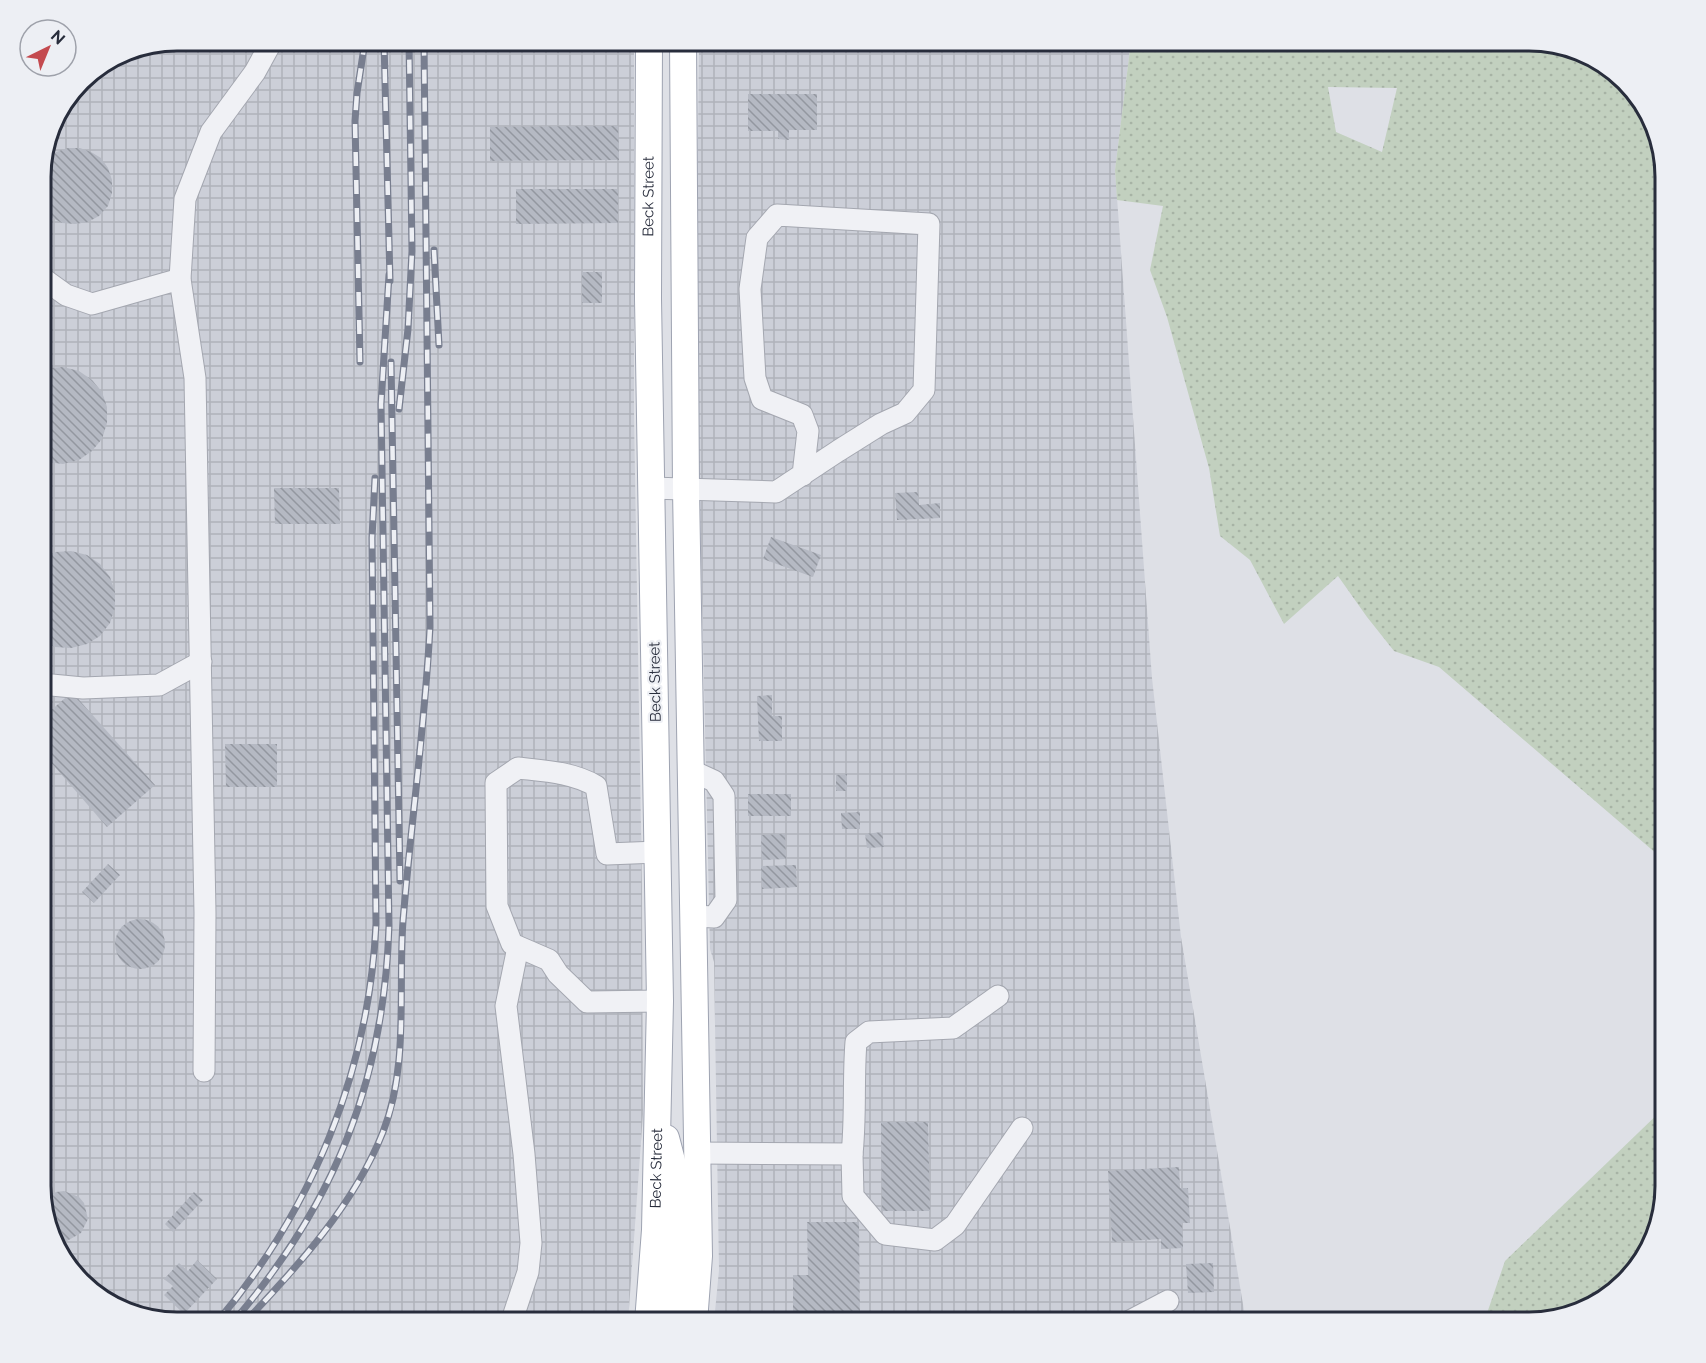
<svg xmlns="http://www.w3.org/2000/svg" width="1706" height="1363" viewBox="0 0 1706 1363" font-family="Raleway,sans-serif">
  <defs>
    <pattern id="industrial-grid" width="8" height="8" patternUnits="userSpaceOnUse" patternTransform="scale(1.5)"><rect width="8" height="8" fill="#cccfd8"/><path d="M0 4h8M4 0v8" fill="none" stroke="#afb2ba"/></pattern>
    <pattern id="grass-dots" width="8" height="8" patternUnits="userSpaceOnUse" patternTransform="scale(1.5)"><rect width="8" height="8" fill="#c2d0bf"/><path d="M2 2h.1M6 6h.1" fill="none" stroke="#a7b3a5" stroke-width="1.8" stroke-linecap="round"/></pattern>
    <pattern id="building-back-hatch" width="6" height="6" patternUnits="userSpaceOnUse" patternTransform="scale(1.5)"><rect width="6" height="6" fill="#b5b9c3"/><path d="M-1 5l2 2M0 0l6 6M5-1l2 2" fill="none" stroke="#9397a0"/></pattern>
  </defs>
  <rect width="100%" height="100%" fill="#dee0e6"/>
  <g fill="url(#industrial-grid)">
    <path d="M 177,41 L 634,41 L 634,416 L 642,887 L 643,1114 L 628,1322 L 551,1322 L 525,1315 L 522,1322 L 177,1322 L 133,1315 L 87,1289 L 55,1247 L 41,1194 L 41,168 L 54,117 L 87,75 L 125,51 Z"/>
    <path d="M 699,41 L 1131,41 L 1115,170 L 1152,678 L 1181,937 L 1246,1322 L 714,1322 L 719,1270 L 714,962 L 710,949 L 696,335 Z"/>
  </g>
  <g fill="url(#grass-dots)" fill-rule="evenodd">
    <path d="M 1131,41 L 1529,41 L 1581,51 L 1619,74 L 1652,117 L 1665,177 L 1665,861 L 1439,667 L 1394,651 L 1367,617 L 1338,576 L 1284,624 L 1250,560 L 1220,536 L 1209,468 L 1167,317 L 1150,270 L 1163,206 L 1117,200 L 1115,170 ZM 1328,87 L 1397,88 L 1382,152 L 1336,132 Z"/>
    <path d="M 1665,1107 L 1665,1186 L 1658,1230 L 1632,1276 L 1589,1309 L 1529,1322 L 1484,1322 L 1505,1261 Z"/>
  </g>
  <g fill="url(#building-back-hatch)">
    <path d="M 177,40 L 205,41 L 191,47 L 181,47 L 168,42 Z"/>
    <path d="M 748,94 L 817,94 L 817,130 L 789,130 L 789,140 L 778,139 L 778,131 L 748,131 Z"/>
    <path d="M 618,126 L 619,160 L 490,161 L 490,127 Z"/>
    <path d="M 68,148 L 80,148 L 91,152 L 101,158 L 108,168 L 112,180 L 112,193 L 108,206 L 99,216 L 88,222 L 75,224 L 62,223 L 51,217 L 41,204 L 41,167 L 47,159 L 56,152 Z"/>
    <path d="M 516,189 L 618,189 L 618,223 L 516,224 Z"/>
    <rect x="582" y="272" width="20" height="31"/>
    <path d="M 63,367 L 79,371 L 92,380 L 102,392 L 107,407 L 107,423 L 102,439 L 92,451 L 79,460 L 63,464 L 47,462 L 41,460 L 41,370 L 47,368 Z"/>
    <path d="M 274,488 L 339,488 L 340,524 L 275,524 Z"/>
    <path d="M 918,492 L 919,505 L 940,503 L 940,518 L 897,520 L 895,493 Z"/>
    <path d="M 771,537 L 821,555 L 813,577 L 763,559 Z"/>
    <path d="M 71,551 L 87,555 L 100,564 L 110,577 L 115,592 L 115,608 L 110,623 L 100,636 L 87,644 L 71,648 L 55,647 L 41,641 L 41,558 L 55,552 Z"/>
    <path d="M 72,692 L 155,785 L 107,827 L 41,751 L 41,719 Z"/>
    <path d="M 772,695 L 772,716 L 782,716 L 782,741 L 759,741 L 757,696 Z"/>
    <path d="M 225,744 L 277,744 L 277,787 L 226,787 Z"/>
    <path d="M 847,774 L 847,791 L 836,791 L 836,775 Z"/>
    <rect x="748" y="794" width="43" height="22"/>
    <path d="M 860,812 L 860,829 L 842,829 L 841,813 Z"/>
    <path d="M 882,832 L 884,847 L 867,848 L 865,834 Z"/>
    <path d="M 785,834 L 786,859 L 762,860 L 761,835 Z"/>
    <path d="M 108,864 L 120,875 L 94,903 L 82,892 Z"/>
    <path d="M 796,865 L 797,887 L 762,889 L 761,866 Z"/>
    <circle cx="140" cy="944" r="25"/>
    <path d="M 881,1122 L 928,1122 L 930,1211 L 882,1211 Z"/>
    <path d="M 1179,1167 L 1180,1188 L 1188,1188 L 1190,1223 L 1182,1223 L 1183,1248 L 1161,1249 L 1161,1239 L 1112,1242 L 1108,1171 Z"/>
    <path d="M 64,1191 L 79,1197 L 84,1203 L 88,1219 L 81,1233 L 67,1241 L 58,1241 L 53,1238 L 43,1201 L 56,1192 Z"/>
    <path d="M 194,1192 L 203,1200 L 173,1232 L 165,1224 Z"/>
    <path d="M 807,1222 L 859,1222 L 860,1322 L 793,1322 L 793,1275 L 808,1275 Z"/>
    <path d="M 197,1260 L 217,1279 L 184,1314 L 164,1295 L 173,1286 L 164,1279 L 179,1263 L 188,1271 Z"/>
    <path d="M 1213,1263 L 1214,1292 L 1188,1293 L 1186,1264 Z"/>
  </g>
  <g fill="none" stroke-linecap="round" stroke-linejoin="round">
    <defs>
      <g id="minor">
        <path d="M 41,277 L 66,295 L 92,304 L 180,279"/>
        <path d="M 651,488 L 776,492 L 838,451 L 881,424 L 905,413 L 924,390 L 929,224 L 777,215 L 757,238 L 750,289 L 755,378 L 762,399 L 802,415 L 808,431 L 803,475"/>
        <path d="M 41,684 L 83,688 L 159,685 L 201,662"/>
        <path d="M 690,770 L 714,781 L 724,796 L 726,900 L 714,917 L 693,916"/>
        <path d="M 658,852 L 607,854 L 596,786 C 572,772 545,771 518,768 L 496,783 L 497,906 L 512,944 L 549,960 L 558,974 L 587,1002 L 660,1001"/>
        <path d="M 518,947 L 506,1006 L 524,1154 L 531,1243 L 528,1272 L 513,1317 L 516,1321 L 523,1322"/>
        <path d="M 204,1071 L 205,913 L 195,378 L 180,279 L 185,199 L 211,132 L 255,72 L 272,41"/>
        <path d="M 698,1153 L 852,1154 C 856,1117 853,1079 856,1042 L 869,1032 L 953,1028 L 998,996"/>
        <path d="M 852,1154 L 853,1196 L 885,1234 L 935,1240 L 955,1225 L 1022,1128"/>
        <path d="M 1128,1322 L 1168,1301"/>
      </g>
      <g id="major">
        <path d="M 683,41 L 686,489 L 699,1256 L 694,1322"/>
        <path d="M 666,1138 L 677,1180 L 676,1268 L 670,1322"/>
        <path id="s1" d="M 648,1322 L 655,1230 L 660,1001 L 648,299 L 649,41"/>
      </g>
    </defs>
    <use href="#minor" stroke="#a4a7b0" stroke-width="23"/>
    <use href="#major" stroke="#9ea3b1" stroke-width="28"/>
    <use href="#minor" stroke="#f0f1f5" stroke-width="21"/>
    <use href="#major" stroke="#fff" stroke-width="26"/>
    <defs>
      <g id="rail">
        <path d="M 384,41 L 390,281"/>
        <path d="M 434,250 L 439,345"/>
        <path d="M 360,362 L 355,121 L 357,93 L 365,41"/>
        <path d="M 391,362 L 400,881"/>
        <path d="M 399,409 L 408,329 L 412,251 L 409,41"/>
        <path d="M 217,1322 C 312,1210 369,1072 376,924 L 372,538 L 375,478"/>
        <path d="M 233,1322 C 334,1205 384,1082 389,926 L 381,404 L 389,275"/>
        <path d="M 245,1322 C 298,1266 354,1205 383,1132 C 409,1066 398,991 403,921 C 411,823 425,725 430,627 L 424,41"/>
      </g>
    </defs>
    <use href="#rail" stroke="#787e8f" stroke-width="7"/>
    <use href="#rail" stroke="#edeff4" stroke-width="4.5" stroke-dasharray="14" stroke-linecap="butt"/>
  </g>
  <g text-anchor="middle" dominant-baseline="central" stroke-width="4.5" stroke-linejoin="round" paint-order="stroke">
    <g font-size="15" fill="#282d3c" stroke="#edeff4">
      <text stroke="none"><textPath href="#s1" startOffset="1126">Beck Street</textPath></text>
      <text transform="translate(655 682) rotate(-91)">Beck Street</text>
      <text stroke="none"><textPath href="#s1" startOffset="154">Beck Street</textPath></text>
    </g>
  </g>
  <path d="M0 0H1706V1363H0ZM177 51H1529A126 126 0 0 1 1655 177V1186A126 126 0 0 1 1529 1312H177A126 126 0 0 1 51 1186V177A126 126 0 0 1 177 51Z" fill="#edeff4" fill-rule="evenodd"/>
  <path fill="none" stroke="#282d3c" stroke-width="3" d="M177 51H1529A126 126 0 0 1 1655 177V1186A126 126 0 0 1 1529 1312H177A126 126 0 0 1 51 1186V177A126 126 0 0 1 177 51Z"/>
  <g transform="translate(48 48) rotate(43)"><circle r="28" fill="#edeff4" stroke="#9ea1aa" stroke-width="1.5"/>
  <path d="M0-4.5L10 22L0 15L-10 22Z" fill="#c44a4f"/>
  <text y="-9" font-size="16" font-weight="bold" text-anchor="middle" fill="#282d3c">N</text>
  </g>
</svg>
